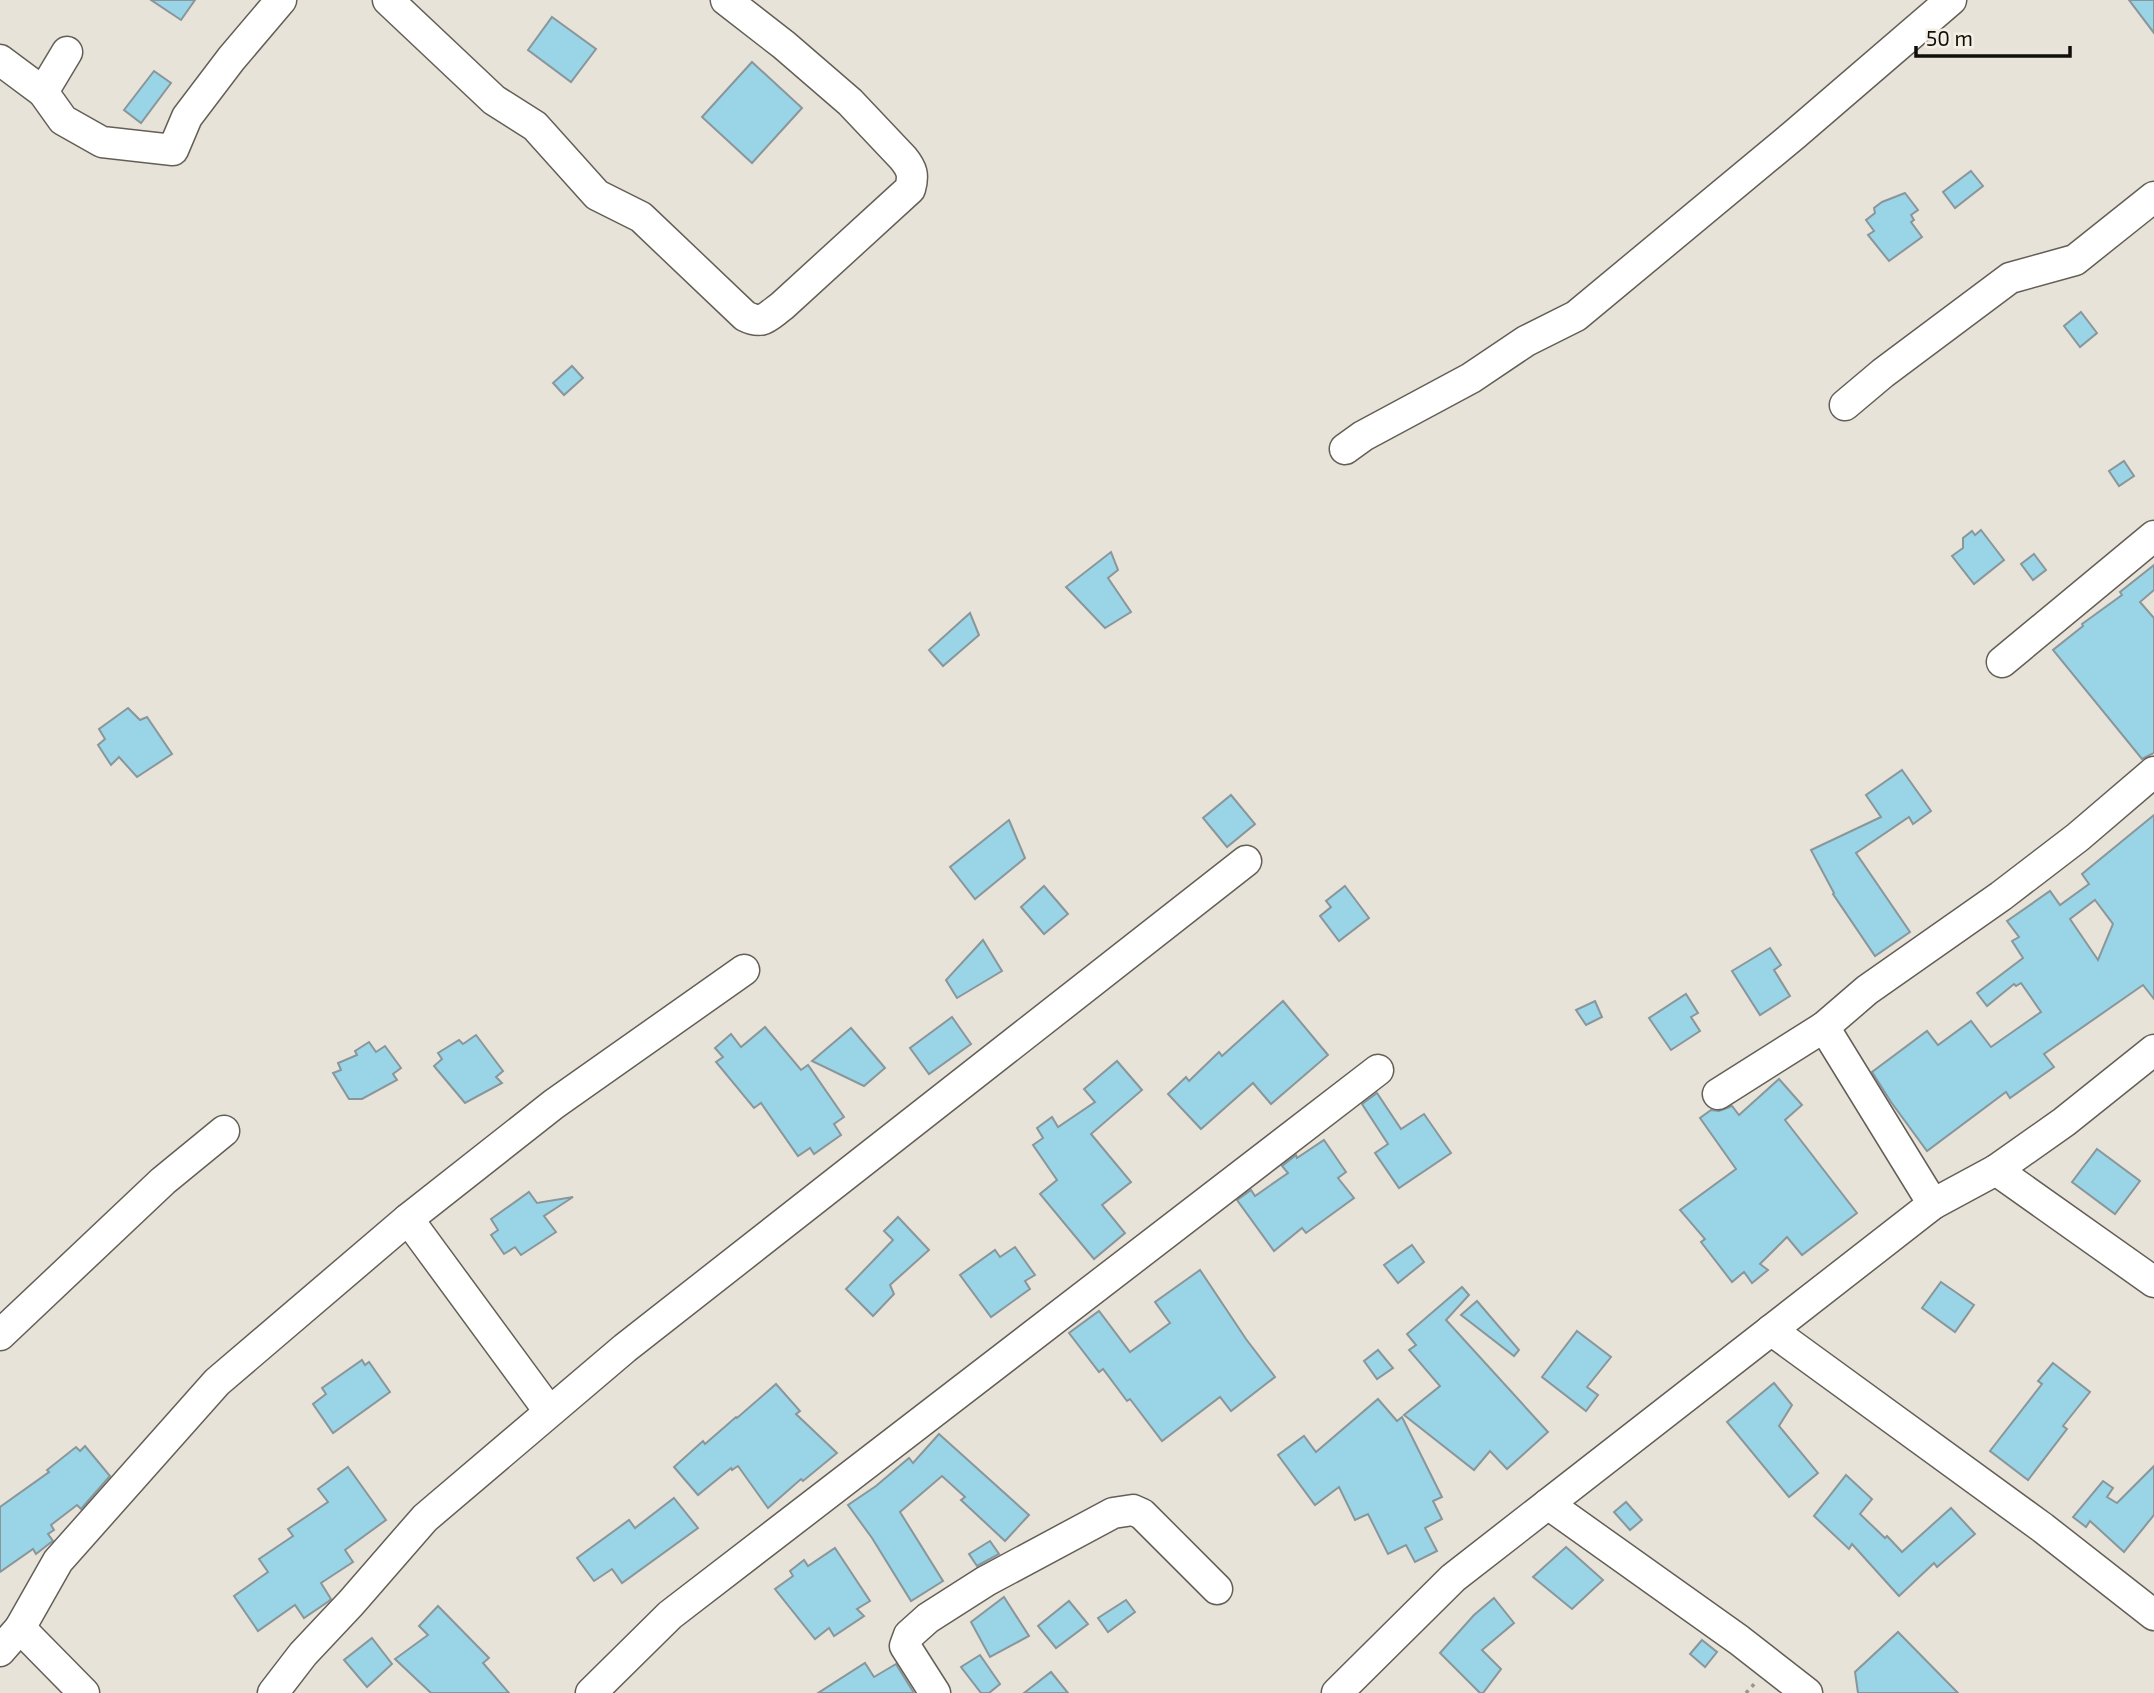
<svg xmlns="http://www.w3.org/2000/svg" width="2154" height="1693" viewBox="0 0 2154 1693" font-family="'Exo 2',sans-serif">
  <rect width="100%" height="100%" fill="#e8e3d8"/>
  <g fill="#99d4e7" stroke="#89969a" stroke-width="2" fill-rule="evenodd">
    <path d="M 151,0 L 195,0 L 181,20 Z"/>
    <path d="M 2129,0 L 2154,0 L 2154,33 Z"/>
    <path d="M 552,17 L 596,49 L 571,82 L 528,50 Z"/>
    <path d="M 752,62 L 802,108 L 752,163 L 702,117 Z"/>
    <path d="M 154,71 L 171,83 L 141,123 L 124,110 Z"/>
    <path d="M 1971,171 L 1983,186 L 1955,208 L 1943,192 Z"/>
    <path d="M 1905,193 L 1918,210 L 1911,215 L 1914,220 L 1911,222 L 1922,237 L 1889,261 L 1868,235 L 1874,231 L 1866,220 L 1875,213 L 1874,208 L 1882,202 Z"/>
    <path d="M 2081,312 L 2097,333 L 2080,347 L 2064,326 Z"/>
    <path d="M 572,366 L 583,378 L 564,395 L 553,383 Z"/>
    <path d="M 2124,461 L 2134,476 L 2119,486 L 2109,471 Z"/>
    <path d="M 1981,530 L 2004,560 L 1974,584 L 1952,556 L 1963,548 L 1963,538 L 1972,531 L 1975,535 Z"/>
    <path d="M 1111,552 L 1118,570 L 1108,578 L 1131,612 L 1105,628 L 1066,587 Z"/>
    <path d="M 2034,554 L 2046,570 L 2033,580 L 2021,564 Z"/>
    <path d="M 2154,565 L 2154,590 L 2140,602 L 2154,618 L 2154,753 L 2142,759 L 2053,650 L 2083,626 L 2082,624 L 2122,595 L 2120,592 Z"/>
    <path d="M 970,613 L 979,635 L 943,666 L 929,650 Z"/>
    <path d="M 128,708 L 140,720 L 147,717 L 172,754 L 137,777 L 119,757 L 111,765 L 98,745 L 105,739 L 99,729 Z"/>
    <path d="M 1902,770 L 1931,811 L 1913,824 L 1909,817 L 1856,853 L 1910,932 L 1875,956 L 1833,894 L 1834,893 L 1811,850 L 1881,817 L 1866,795 Z"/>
    <path d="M 1231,795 L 1255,824 L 1227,847 L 1203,818 Z"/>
    <path d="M 2154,815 L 2154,999 L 2143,985 L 2044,1054 L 2054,1067 L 2010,1098 L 2006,1092 L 1927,1151 L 1891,1102 L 1872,1072 L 1927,1031 L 1938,1045 L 1971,1021 L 1991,1047 L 2041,1012 L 2021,983 L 2016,986 L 2014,984 L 1987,1006 L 1977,993 L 2023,958 L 2012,941 L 2019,937 L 2007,921 L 2050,891 L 2060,905 L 2089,884 L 2082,874 ZM 2095,900 L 2113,924 L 2098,960 L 2070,919 Z"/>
    <path d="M 1009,820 L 1025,858 L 975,899 L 950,867 Z"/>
    <path d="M 1044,886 L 1068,914 L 1044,934 L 1021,907 Z"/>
    <path d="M 1345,886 L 1369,918 L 1339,941 L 1320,916 L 1331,907 L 1326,901 Z"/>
    <path d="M 983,940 L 1002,971 L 957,998 L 946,980 Z"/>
    <path d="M 1770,948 L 1781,965 L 1774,970 L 1790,996 L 1760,1015 L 1732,971 Z"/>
    <path d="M 1686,994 L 1698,1013 L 1691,1017 L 1700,1031 L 1671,1050 L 1649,1018 Z"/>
    <path d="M 1283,1001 L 1328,1055 L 1271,1104 L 1253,1083 L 1201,1129 L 1168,1094 L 1186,1077 L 1189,1081 L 1219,1052 L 1222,1056 Z"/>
    <path d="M 1595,1001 L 1602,1017 L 1586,1025 L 1576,1010 Z"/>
    <path d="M 952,1017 L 971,1044 L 929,1074 L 910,1048 Z"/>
    <path d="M 765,1027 L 801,1070 L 808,1065 L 844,1117 L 834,1124 L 841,1135 L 814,1154 L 810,1148 L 798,1156 L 761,1103 L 754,1108 L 716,1062 L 723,1057 L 715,1048 L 731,1034 L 741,1047 Z"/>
    <path d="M 851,1028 L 885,1068 L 864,1086 L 812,1061 Z"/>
    <path d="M 476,1035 L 503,1071 L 496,1077 L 502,1083 L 465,1103 L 434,1066 L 442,1059 L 438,1053 L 459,1040 L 463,1044 Z"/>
    <path d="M 369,1042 L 376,1052 L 385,1046 L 401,1068 L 393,1074 L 397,1080 L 362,1099 L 349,1099 L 333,1073 L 341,1070 L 338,1063 L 357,1055 L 355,1051 Z"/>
    <path d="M 1117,1061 L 1142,1090 L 1091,1134 L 1131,1182 L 1102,1205 L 1125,1233 L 1094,1259 L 1040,1194 L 1057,1180 L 1033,1145 L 1043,1138 L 1037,1128 L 1052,1117 L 1058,1127 L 1095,1102 L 1084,1089 Z"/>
    <path d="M 1779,1079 L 1802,1105 L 1785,1120 L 1857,1213 L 1802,1255 L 1787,1237 L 1760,1264 L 1768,1270 L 1752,1283 L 1744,1272 L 1732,1282 L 1701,1242 L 1705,1239 L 1680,1210 L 1736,1169 L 1700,1118 L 1711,1110 L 1719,1111 L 1732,1106 L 1739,1115 Z"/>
    <path d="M 1377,1093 L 1401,1129 L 1424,1114 L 1451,1153 L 1399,1188 L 1375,1153 L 1388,1144 L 1362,1104 Z"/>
    <path d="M 1324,1140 L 1346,1172 L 1338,1178 L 1354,1198 L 1306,1233 L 1302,1228 L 1274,1251 L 1237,1200 L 1251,1190 L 1255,1196 L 1288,1173 L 1282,1166 L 1296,1155 L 1297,1158 Z"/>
    <path d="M 2097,1149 L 2140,1181 L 2115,1214 L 2072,1182 Z"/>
    <path d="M 529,1192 L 537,1203 L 573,1197 L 544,1216 L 556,1232 L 521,1255 L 515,1247 L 504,1254 L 491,1235 L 498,1230 L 491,1219 Z"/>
    <path d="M 898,1217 L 929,1250 L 890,1285 L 894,1294 L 873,1316 L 846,1289 L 893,1240 L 884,1231 Z"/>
    <path d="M 1412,1245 L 1424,1262 L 1398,1283 L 1384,1265 Z"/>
    <path d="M 1015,1247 L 1035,1275 L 1025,1281 L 1030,1289 L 991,1317 L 960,1275 L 995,1250 L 1000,1257 Z"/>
    <path d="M 1200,1270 L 1246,1339 L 1275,1377 L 1231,1411 L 1220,1397 L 1162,1441 L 1130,1399 L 1127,1401 L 1103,1369 L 1099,1372 L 1069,1333 L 1099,1311 L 1130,1352 L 1170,1323 L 1155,1302 Z"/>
    <path d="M 1941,1282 L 1974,1305 L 1955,1332 L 1922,1308 Z"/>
    <path d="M 1462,1287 L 1469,1295 L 1446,1320 L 1548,1432 L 1507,1469 L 1490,1451 L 1474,1470 L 1404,1415 L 1440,1386 L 1409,1350 L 1416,1345 L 1407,1334 Z"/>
    <path d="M 1477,1301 L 1519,1350 L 1514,1356 L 1461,1315 Z"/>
    <path d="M 1577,1331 L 1611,1357 L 1587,1387 L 1598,1395 L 1586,1411 L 1542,1377 Z"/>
    <path d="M 1378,1350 L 1393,1368 L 1377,1379 L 1364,1361 Z"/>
    <path d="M 362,1360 L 365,1365 L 369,1362 L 390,1392 L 333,1433 L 313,1404 L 326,1394 L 322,1388 Z"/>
    <path d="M 2053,1363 L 2090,1392 L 2063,1426 L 2067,1429 L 2028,1480 L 1990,1451 L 2042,1384 L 2038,1381 Z"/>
    <path d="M 1774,1383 L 1792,1405 L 1779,1426 L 1818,1473 L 1789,1497 L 1727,1422 Z"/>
    <path d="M 776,1384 L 800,1411 L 796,1414 L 837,1453 L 803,1481 L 801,1479 L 768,1508 L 738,1466 L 732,1470 L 731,1468 L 698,1495 L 674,1467 L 703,1441 L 705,1444 L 736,1417 L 737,1418 Z"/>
    <path d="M 1378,1399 L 1397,1421 L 1402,1417 L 1442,1497 L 1433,1501 L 1442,1519 L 1425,1528 L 1437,1551 L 1415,1562 L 1406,1545 L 1388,1554 L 1368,1514 L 1355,1520 L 1339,1487 L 1315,1505 L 1278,1455 L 1304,1436 L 1316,1452 Z"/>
    <path d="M 939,1434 L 1029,1515 L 1005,1541 L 961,1500 L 965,1497 L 942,1476 L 900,1512 L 943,1581 L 911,1601 L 872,1538 L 848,1505 L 876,1486 L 909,1458 L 913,1463 Z"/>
    <path d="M 85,1446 L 110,1476 L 81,1509 L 77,1505 L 51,1525 L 54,1530 L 48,1534 L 53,1541 L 50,1543 L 36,1554 L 33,1549 L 0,1572 L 0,1507 L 49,1472 L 47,1470 L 76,1447 L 80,1451 Z"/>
    <path d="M 2154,1466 L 2154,1515 L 2124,1552 L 2090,1521 L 2086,1527 L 2073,1517 L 2103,1481 L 2113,1488 L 2107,1497 L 2117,1503 Z"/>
    <path d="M 348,1467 L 386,1520 L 345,1550 L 353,1562 L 321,1583 L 331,1599 L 329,1601 L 304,1618 L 295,1605 L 258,1631 L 234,1596 L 268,1572 L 259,1559 L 293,1536 L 288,1529 L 328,1502 L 318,1489 Z"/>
    <path d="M 1846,1475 L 1872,1499 L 1860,1514 L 1885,1538 L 1887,1536 L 1902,1552 L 1951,1508 L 1975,1534 L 1937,1567 L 1934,1563 L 1899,1596 L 1852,1544 L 1849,1549 L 1814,1516 Z"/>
    <path d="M 674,1498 L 698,1528 L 622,1583 L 612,1569 L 594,1581 L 577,1558 L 629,1520 L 635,1528 Z"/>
    <path d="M 1626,1502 L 1642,1520 L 1630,1530 L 1614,1512 Z"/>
    <path d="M 990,1541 L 999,1554 L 977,1566 L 969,1554 Z"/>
    <path d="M 1566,1547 L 1603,1580 L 1572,1609 L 1533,1577 Z"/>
    <path d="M 835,1548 L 870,1601 L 857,1609 L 864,1616 L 834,1636 L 829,1628 L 815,1639 L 775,1589 L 793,1576 L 790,1571 L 804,1560 L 808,1566 Z"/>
    <path d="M 1004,1597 L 1029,1636 L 990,1657 L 971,1622 Z"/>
    <path d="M 1494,1598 L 1514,1623 L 1482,1650 L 1501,1669 L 1483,1693 L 1480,1693 L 1440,1653 L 1474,1615 Z"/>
    <path d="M 1126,1600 L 1135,1612 L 1108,1632 L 1098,1618 Z"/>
    <path d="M 1069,1601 L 1088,1624 L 1056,1648 L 1038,1626 Z"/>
    <path d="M 438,1606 L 489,1658 L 483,1663 L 509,1693 L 431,1693 L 395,1659 L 428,1635 L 419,1626 Z"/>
    <path d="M 1898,1632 L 1958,1693 L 1858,1693 L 1855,1672 Z"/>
    <path d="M 372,1638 L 392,1664 L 367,1687 L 344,1660 Z"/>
    <path d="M 1702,1640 L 1717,1652 L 1705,1667 L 1690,1654 Z"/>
    <path d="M 980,1655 L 1000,1684 L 989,1693 L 981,1693 L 961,1667 Z"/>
    <path d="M 865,1663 L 874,1677 L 896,1664 L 914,1693 L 818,1693 Z"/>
    <path d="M 1051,1672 L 1068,1693 L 1024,1693 Z"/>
  </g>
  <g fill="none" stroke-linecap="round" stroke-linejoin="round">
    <defs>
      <g id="minor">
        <path d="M 388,0 L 494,100 L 535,126 L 597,195 L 641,217 L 745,316 C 763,325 767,317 782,306 L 910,189 C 914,175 912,169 903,158 L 850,102 L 784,45 L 726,0"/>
        <path d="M 67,52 L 43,92 L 63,120 L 102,142 L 173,150 L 187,117 L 231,59 L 281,0"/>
        <path d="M 0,60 L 43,92"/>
        <path d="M 1845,405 L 1883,373 L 2010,278 L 2075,260 L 2154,197"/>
        <path d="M 1345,449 L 1363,436 L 1471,378 L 1526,341 L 1576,316 L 1794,135 L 1951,0"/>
        <path d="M 2002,662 L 2154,536"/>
        <path d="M 1824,1027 L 1933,1204"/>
        <path d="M 1718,1094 L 1824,1027 L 1867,990 L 2001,896 L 2078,837 L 2154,772"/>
        <path d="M 1996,1170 L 2154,1282"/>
        <path d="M 408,1219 L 549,1411"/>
        <path d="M 1771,1330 L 2043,1528 L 2154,1615"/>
        <path d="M 0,1335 L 163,1181 L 224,1131"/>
        <path d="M 1548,1504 L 1739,1640 L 1807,1693"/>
        <path d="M 20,1628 L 84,1693"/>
        <path d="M 0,1651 L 20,1628 L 58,1561 L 217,1382 L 408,1219 L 554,1104 L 744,970"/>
        <path d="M 273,1693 L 303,1654 L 351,1603 L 425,1518 L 625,1348 L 1246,861"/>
        <path d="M 591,1693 L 670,1615 L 1378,1070"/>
        <path d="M 935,1693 L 905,1646 L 909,1635 L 928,1618 L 986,1581 L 1113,1513 L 1133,1510 L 1142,1514 L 1217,1589"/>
        <path d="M 1337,1693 L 1453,1578 L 1933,1204 L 1996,1170 L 2064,1122 L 2154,1050"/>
      </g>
    </defs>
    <use href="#minor" stroke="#645f56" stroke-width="33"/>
    <path stroke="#99968d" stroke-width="3.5" stroke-dasharray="3.5 5" stroke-linecap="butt" d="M 1746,1693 L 1756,1682"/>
    <use href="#minor" stroke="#fff" stroke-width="30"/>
  </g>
  <path d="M1916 46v10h154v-10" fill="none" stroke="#0f0e0a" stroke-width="3.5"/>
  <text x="1926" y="46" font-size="21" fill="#0f0e0a" stroke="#f5f0e5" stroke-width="5" paint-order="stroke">50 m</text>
</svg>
